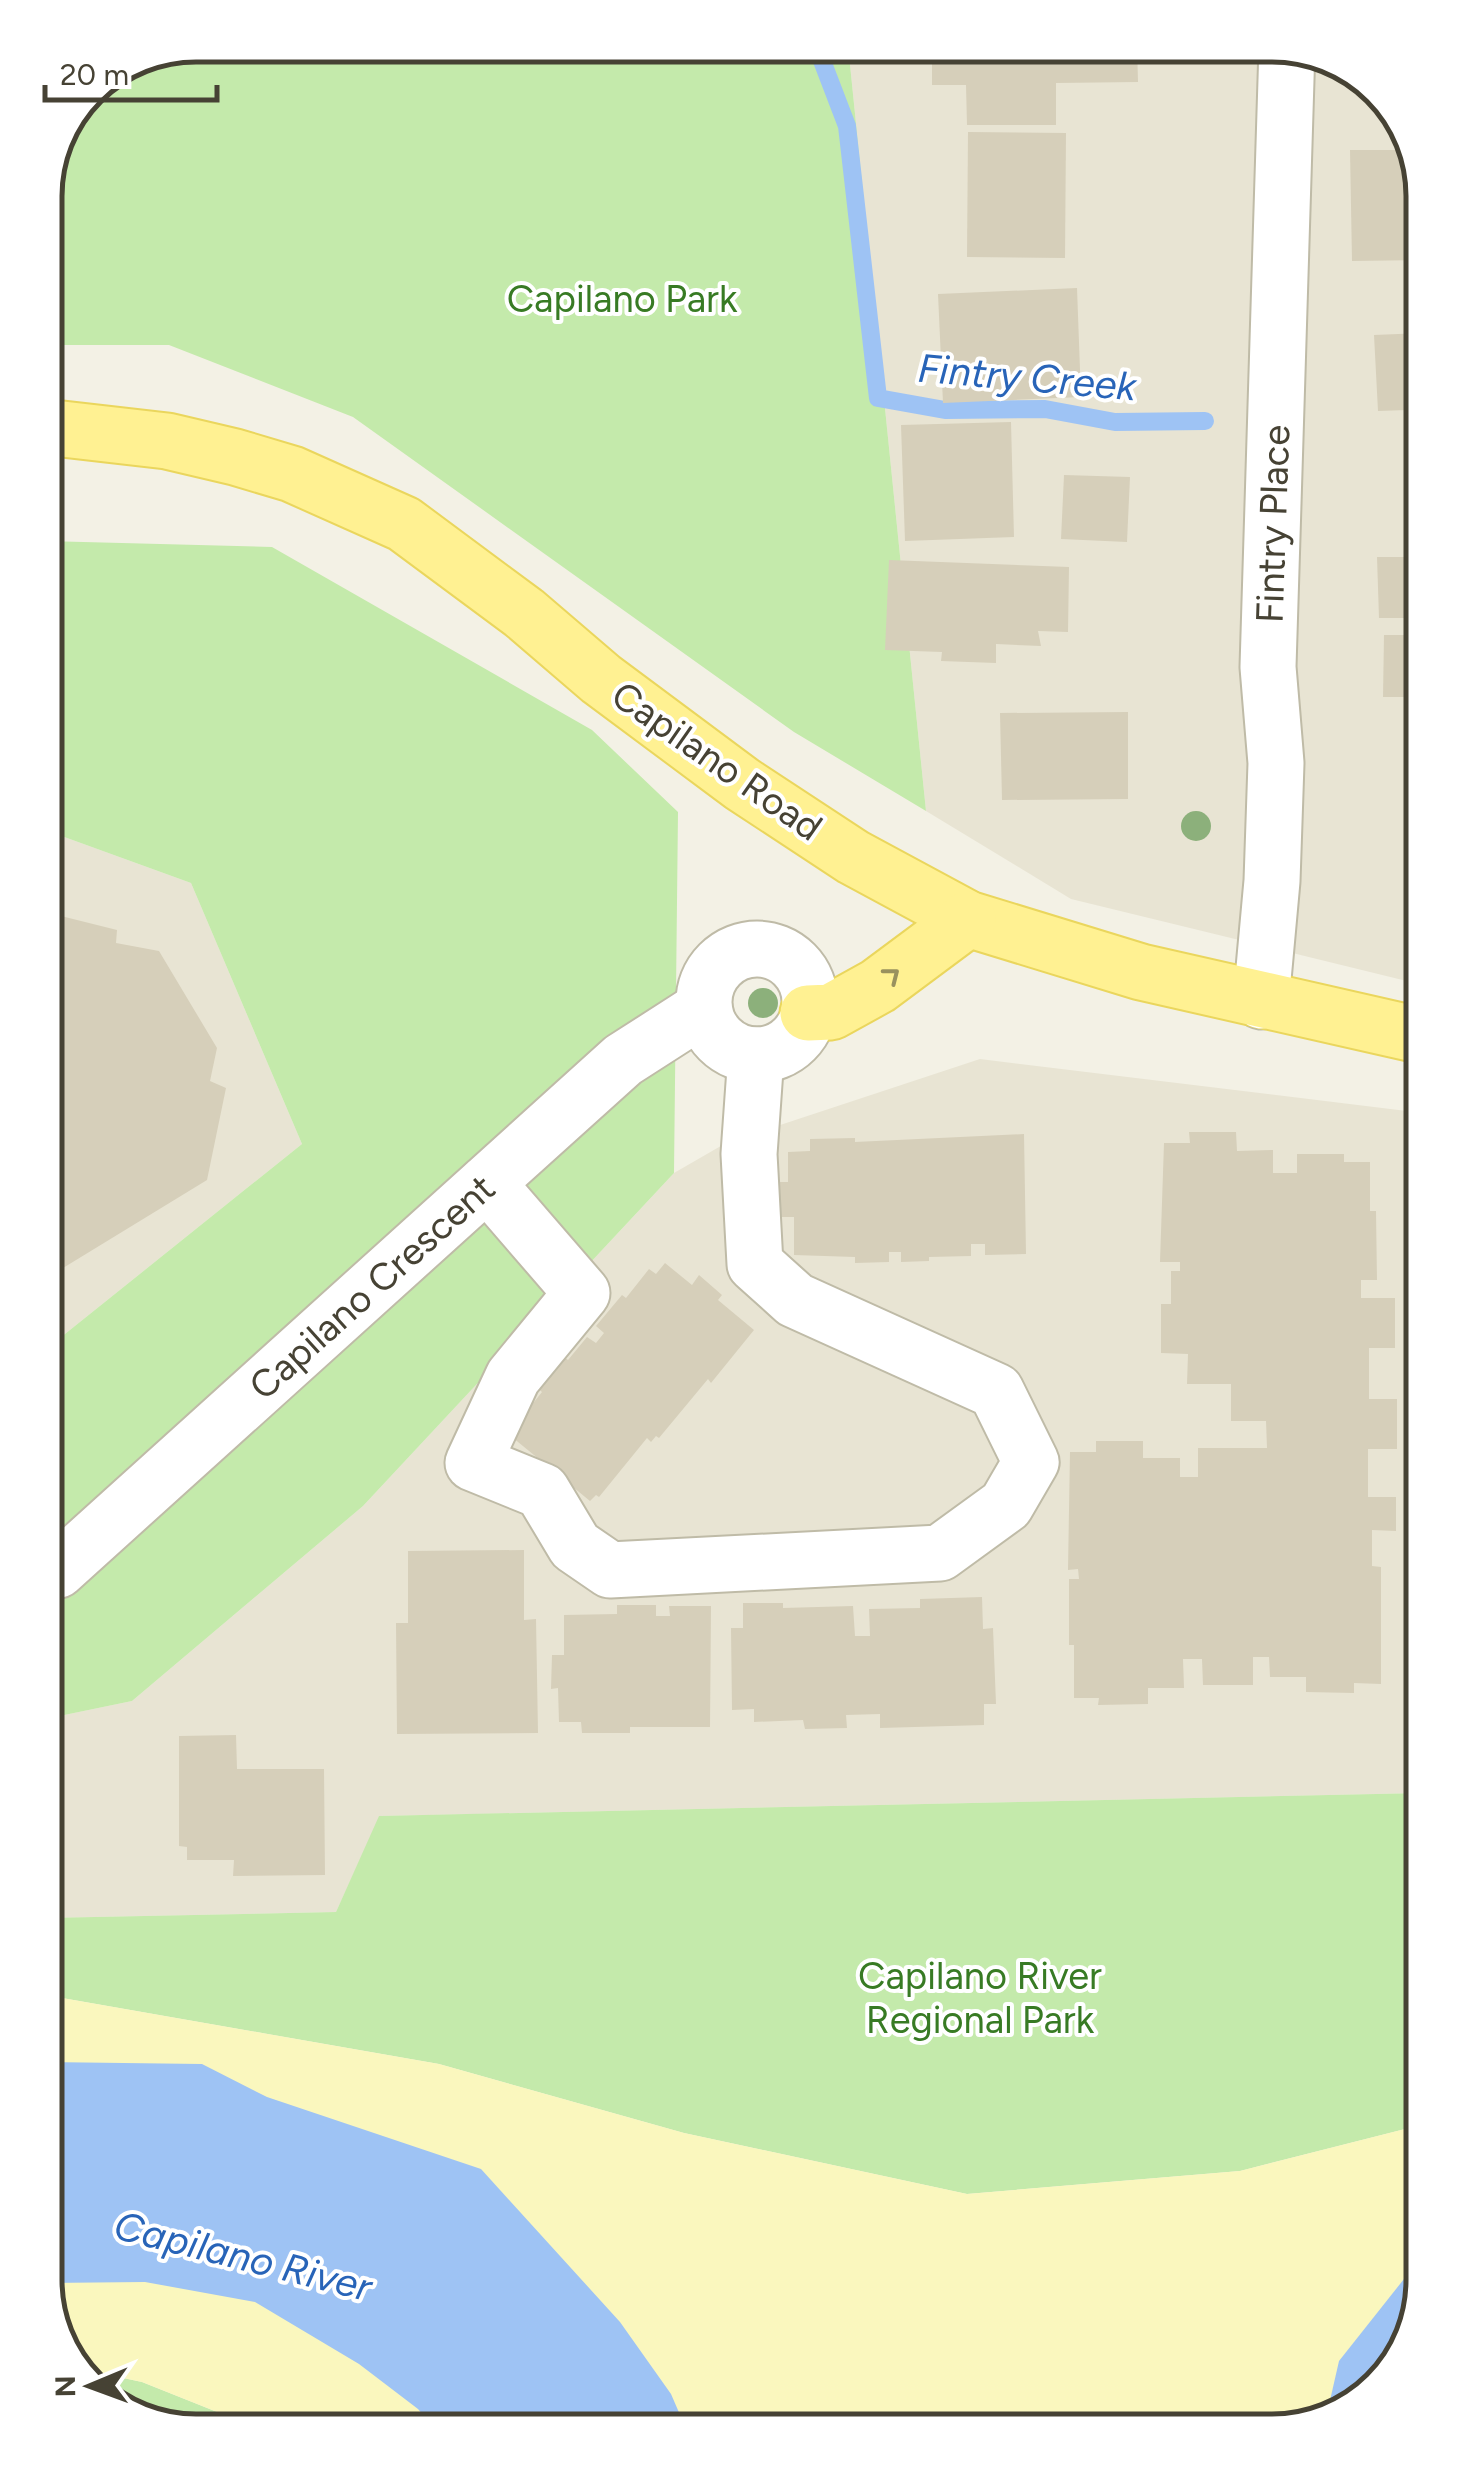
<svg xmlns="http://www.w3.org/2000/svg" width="1468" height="2476" viewBox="0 0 1468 2476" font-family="Figtree,sans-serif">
  <rect width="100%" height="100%" fill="#f3f1e5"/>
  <g fill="#e8e4d3">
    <path d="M 848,45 L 1282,45 L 1356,71 L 1408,130 L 1423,197 L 1423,985 L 1071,899 L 926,811 Z"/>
    <path d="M 45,830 L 191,883 L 302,1144 L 45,1350 Z"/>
    <path d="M 980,1059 L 1423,1113 L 1423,1793 L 380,1816 L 336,1912 L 45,1918 L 45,1719 L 132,1701 L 363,1506 L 674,1173 L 726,1143 Z"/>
  </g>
  <g fill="#c4eaab">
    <path d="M 197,45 L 848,45 L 926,811 L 794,732 L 353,417 L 169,345 L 45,345 L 45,187 L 90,89 Z"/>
    <path d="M 45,541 L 272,547 L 592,730 L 678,812 L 674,1173 L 363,1506 L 132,1701 L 45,1719 L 45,1350 L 302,1144 L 191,883 L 45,830 Z"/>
    <path d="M 1423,1793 L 1423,2119 L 1413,2127 L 1240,2171 L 967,2194 L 684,2133 L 439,2064 L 45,1995 L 45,1918 L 336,1912 L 379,1816 Z"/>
    <path d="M 81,2369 L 142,2382 L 265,2431 L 187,2431 L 113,2406 Z"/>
  </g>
  <path fill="#faf7be" d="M 45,1995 L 439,2064 L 684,2133 L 967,2194 L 1240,2171 L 1413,2127 L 1423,2119 L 1423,2280 L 1398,2363 L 1338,2416 L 1271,2431 L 265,2431 L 142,2382 L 81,2369 L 60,2346 L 45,2279 Z"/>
  <g fill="#9ec3f4">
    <path d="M 45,2062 L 202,2064 L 267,2097 L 481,2169 L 620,2322 L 671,2394 L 687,2431 L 437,2431 L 418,2409 L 359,2364 L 255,2302 L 145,2282 L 46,2283 Z"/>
    <path d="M 1423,2255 L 1423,2280 L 1398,2363 L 1338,2416 L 1326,2418 L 1339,2361 Z"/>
  </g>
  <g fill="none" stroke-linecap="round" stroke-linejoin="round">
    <path stroke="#9ec3f4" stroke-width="18" d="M 816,45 L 847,126 L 878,398 L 945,410 L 1045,409 L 1115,422 L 1205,421"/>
  </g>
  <g fill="#d6cfba">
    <path d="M 932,45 L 1137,45 L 1138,82 L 1056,83 L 1056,125 L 967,125 L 966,85 L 932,85 Z"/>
    <path d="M 968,132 L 1066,133 L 1065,258 L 967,257 Z"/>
    <path d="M 1350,150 L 1412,150 L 1423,197 L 1423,260 L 1352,261 Z"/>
    <path d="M 1077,288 L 1081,397 L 943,403 L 938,294 Z"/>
    <path d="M 1423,333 L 1423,433 L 1409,434 L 1407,410 L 1378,411 L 1374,335 Z"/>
    <path d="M 1011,422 L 1014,537 L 905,541 L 901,425 Z"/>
    <path d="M 1064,475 L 1130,477 L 1127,542 L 1061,539 Z"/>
    <path d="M 1377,557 L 1423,557 L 1423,618 L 1379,618 Z"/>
    <path d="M 889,560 L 1069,567 L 1068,632 L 1038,631 L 1041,646 L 996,644 L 996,663 L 941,661 L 942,652 L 885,650 Z"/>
    <path d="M 1384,635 L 1423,635 L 1423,697 L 1383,697 Z"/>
    <path d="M 1128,712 L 1128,799 L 1002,800 L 1000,713 Z"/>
    <rect x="1410" y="784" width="13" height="74"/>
    <path d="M 45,912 L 117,930 L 116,943 L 159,951 L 217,1048 L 210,1081 L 226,1088 L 207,1180 L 45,1279 Z"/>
    <path d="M 1189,1132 L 1236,1132 L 1237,1151 L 1273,1150 L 1273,1173 L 1297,1173 L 1297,1154 L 1344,1154 L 1344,1162 L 1370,1162 L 1370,1211 L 1376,1211 L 1377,1280 L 1361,1280 L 1361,1298 L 1395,1298 L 1395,1348 L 1369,1348 L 1369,1399 L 1397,1399 L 1397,1449 L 1368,1449 L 1368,1497 L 1396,1497 L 1396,1531 L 1372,1530 L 1372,1566 L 1381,1567 L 1381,1684 L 1354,1683 L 1354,1693 L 1306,1692 L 1306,1677 L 1270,1677 L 1269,1657 L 1253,1657 L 1253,1685 L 1203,1685 L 1202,1659 L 1183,1659 L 1184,1688 L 1148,1688 L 1148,1704 L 1098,1705 L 1099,1698 L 1074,1698 L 1074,1645 L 1069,1645 L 1069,1579 L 1079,1579 L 1078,1569 L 1068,1570 L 1070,1452 L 1096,1452 L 1096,1441 L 1143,1441 L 1143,1458 L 1180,1458 L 1180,1477 L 1198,1477 L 1198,1448 L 1267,1448 L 1266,1421 L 1231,1421 L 1231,1384 L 1187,1384 L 1188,1354 L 1161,1353 L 1161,1304 L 1171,1304 L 1171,1271 L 1180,1271 L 1180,1262 L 1160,1262 L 1164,1143 L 1190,1143 Z"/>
    <path d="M 1024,1134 L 1026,1254 L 985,1255 L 985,1244 L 971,1244 L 971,1256 L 929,1257 L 929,1261 L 901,1262 L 901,1252 L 889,1252 L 889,1262 L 855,1263 L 855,1257 L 794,1255 L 794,1217 L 779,1217 L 779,1182 L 788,1182 L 788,1152 L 810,1151 L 810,1139 L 855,1138 L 855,1142 Z"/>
    <path d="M 665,1263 L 692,1285 L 699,1275 L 722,1295 L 718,1300 L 754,1330 L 711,1383 L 708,1379 L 659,1438 L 656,1436 L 651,1442 L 647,1438 L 599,1497 L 596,1495 L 590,1501 L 501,1428 L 526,1397 L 534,1402 L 542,1392 L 535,1386 L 561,1354 L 568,1360 L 587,1337 L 596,1343 L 604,1333 L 596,1326 L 622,1295 L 626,1298 L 649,1269 L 656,1274 Z"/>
    <path d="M 524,1550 L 524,1620 L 536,1619 L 538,1733 L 397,1734 L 396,1623 L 408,1623 L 408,1551 Z"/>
    <path d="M 982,1597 L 983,1629 L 993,1628 L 996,1704 L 984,1704 L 984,1725 L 880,1728 L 880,1714 L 846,1715 L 847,1728 L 805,1729 L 803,1720 L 754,1722 L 754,1709 L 732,1710 L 731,1628 L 743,1628 L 743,1603 L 783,1603 L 783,1608 L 853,1606 L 855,1636 L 870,1636 L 869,1609 L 920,1608 L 920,1599 Z"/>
    <path d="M 617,1605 L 656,1605 L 656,1616 L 670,1616 L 669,1606 L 711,1606 L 710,1727 L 630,1727 L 630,1733 L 582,1733 L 581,1722 L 559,1722 L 558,1688 L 551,1689 L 552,1655 L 564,1655 L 564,1615 L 617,1614 Z"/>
    <path d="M 236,1735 L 237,1769 L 324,1769 L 325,1875 L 233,1876 L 234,1860 L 187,1860 L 187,1847 L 179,1846 L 179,1736 Z"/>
    <path d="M 64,1804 L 63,1883 L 45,1883 L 45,1805 Z"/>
  </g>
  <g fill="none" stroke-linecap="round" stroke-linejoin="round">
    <defs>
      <g id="minor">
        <circle cx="757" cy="1002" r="53"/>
        <path d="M 1261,1001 L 1272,881 L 1276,763 L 1268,667 L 1287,47"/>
        <path d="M 487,1183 L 582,1293 L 513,1377 L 473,1463 L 542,1491 L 575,1546 L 610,1570 L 940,1553 L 1006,1505 L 1031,1462 L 996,1391 L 795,1300 L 755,1264 L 749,1154 L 756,1055"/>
        <path d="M 45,1570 L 58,1570 L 623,1060 L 704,1008"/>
      </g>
      <g id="major">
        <path d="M 45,427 L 167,441 L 235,457 L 292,474 L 404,524 L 524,613 L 601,679 L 742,784 L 853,857 L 968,919 L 1141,972 L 1423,1036"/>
        <path d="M 808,1013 L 831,1012 L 878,986 L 968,919"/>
      </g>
    </defs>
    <use href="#minor" stroke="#bfbba7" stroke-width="59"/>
    <use href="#major" stroke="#ead65d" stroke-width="59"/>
    <use href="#minor" stroke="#fff" stroke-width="55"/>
    <use href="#major" stroke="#fff192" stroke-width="55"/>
  </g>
  <g fill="#8cb07b">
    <circle cx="1196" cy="826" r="15"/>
    <circle cx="763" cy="1003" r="15"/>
  </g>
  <defs><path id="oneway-chevron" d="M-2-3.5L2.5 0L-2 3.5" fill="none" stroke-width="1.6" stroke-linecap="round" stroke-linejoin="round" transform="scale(2.5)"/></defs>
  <use stroke="#99915e" href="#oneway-chevron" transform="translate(892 975) rotate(-38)"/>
  <g text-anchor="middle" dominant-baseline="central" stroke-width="8" stroke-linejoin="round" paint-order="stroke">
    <g font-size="38" fill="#387b24" stroke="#fff">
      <text x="622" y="299">Capilano Park</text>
      <text x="980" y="1976">Capilano River<tspan x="980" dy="44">Regional Park</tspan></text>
    </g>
    <g font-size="38" fill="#464234" stroke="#fff">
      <text transform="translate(1273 524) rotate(-88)">Fintry Place</text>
      <text transform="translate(717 761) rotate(35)">Capilano Road</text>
      <text transform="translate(372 1287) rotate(-42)">Capilano Crescent</text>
    </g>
    <g font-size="40" font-style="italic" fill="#2864b8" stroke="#fff">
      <text transform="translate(1027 377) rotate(5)">Fintry Creek</text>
      <text transform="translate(243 2256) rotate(14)">Capilano River</text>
    </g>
  </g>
  <path d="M0 0H1468V2476H0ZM196 62H1272A134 134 0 0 1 1406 196V2280A134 134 0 0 1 1272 2414H196A134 134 0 0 1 62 2280V196A134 134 0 0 1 196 62Z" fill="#fff" fill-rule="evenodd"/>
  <path fill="none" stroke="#464234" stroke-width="5" d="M196 62H1272A134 134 0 0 1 1406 196V2280A134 134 0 0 1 1272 2414H196A134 134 0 0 1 62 2280V196A134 134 0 0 1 196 62Z"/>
  <g transform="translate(90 2386) rotate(269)" stroke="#ffffff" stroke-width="8" paint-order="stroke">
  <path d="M0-8L18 38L0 25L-18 38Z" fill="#464234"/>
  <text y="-15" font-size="28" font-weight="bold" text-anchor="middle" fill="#464234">N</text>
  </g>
  <path d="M45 85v15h172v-15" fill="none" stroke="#464234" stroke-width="5"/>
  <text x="60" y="85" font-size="30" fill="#464234" stroke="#ffffff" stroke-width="8" paint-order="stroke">20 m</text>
</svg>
